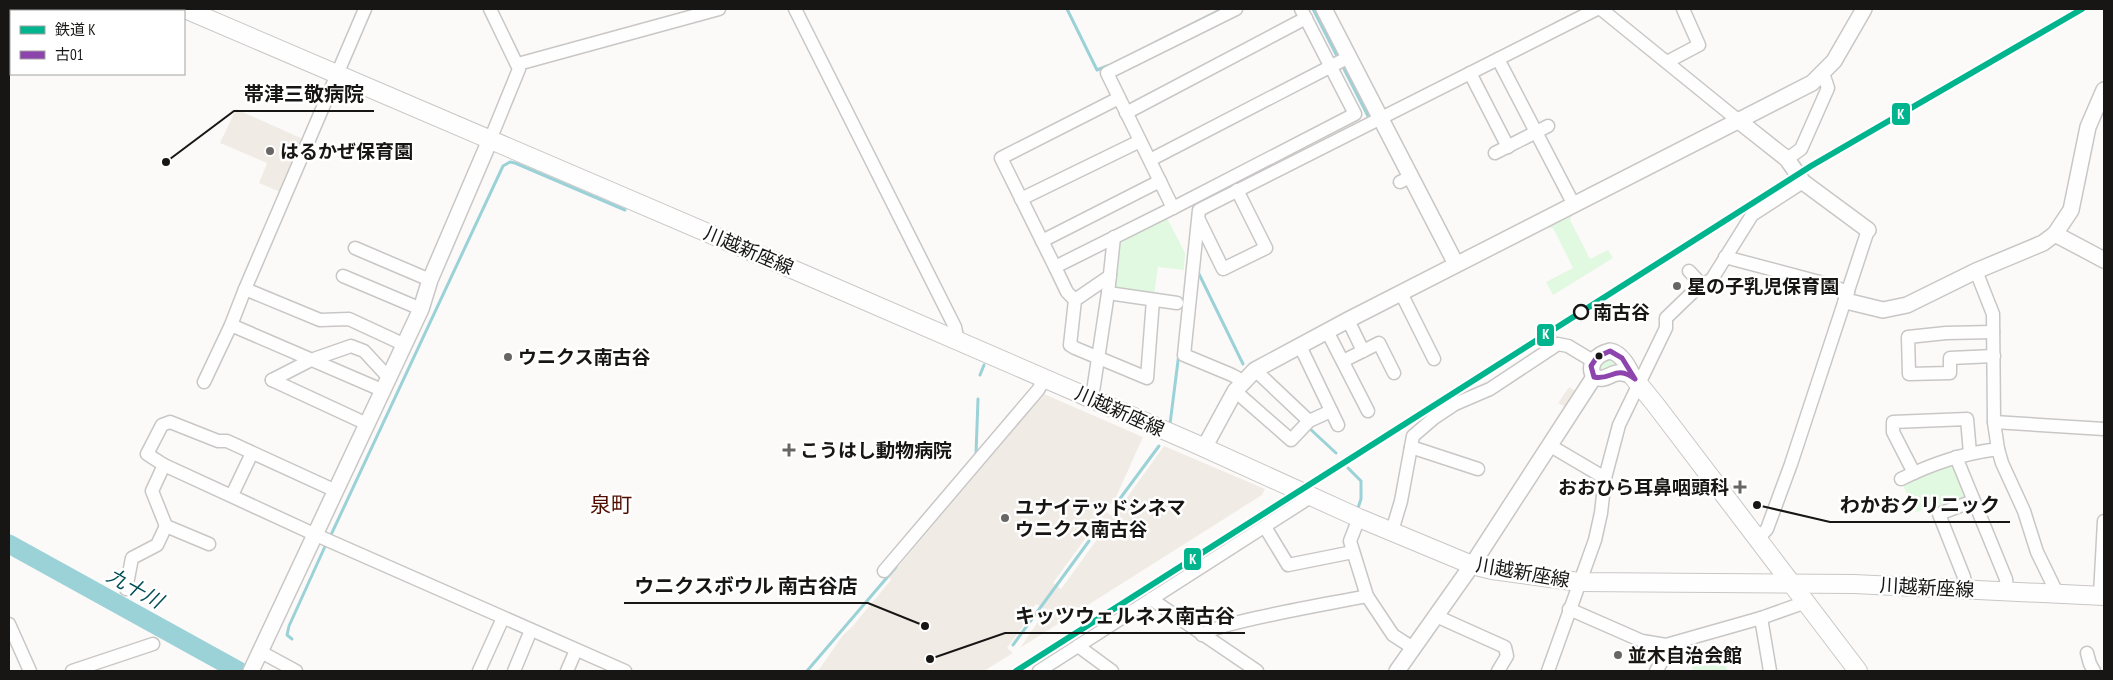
<svg xmlns="http://www.w3.org/2000/svg" width="2113" height="680" viewBox="0 0 2113 680" font-family="'PT Sans Narrow','Noto Sans JP',sans-serif">
  <rect width="100%" height="100%" fill="#fcfaf8"/>
  <g fill="#f1ebe5" fill-rule="evenodd">
    <path d="M 236,109 L 305,140 L 284,190 L 280,192 L 259,183 L 267,163 L 220,143 Z"/>
    <path d="M 1569,387 L 1576,391 L 1565,407 L 1558,403 Z"/>
    <path d="M 1044,394 L 1143,437 L 1116,497 L 1105,511 L 1113,517 L 1164,446 L 1265,489 L 1262,495 L 1020,648 L 1044,613 L 1044,609 L 1036,604 L 1031,610 L 1031,615 L 1007,648 L 1013,653 L 984,671 L 818,671 L 843,635 L 852,627 L 891,580 L 887,574 L 893,566 L 896,569 ZM 1096,524 L 1104,530 L 1061,589 L 1053,583 Z"/>
  </g>
  <g fill="#e0f9e0">
    <path d="M 1166,216 L 1185,253 L 1184,270 L 1158,267 L 1154,295 L 1116,291 L 1113,287 L 1118,242 Z"/>
    <path d="M 1572,216 L 1570,220 L 1590,259 L 1608,250 L 1613,258 L 1553,295 L 1546,282 L 1573,268 L 1553,228 L 1547,228 Z"/>
    <path d="M 1602,358 L 1613,359 L 1615,364 L 1613,368 L 1599,371 L 1597,366 Z"/>
    <path d="M 1952,463 L 1969,493 L 1966,498 L 1934,511 L 1932,506 L 1916,512 L 1902,484 Z"/>
    <path d="M 1715,647 L 1728,671 L 1694,671 L 1686,656 Z"/>
  </g>
  <g fill="none" stroke-linecap="round" stroke-linejoin="round">
    <g stroke="#9ad2d8" stroke-width="3">
      <path d="M 1067,9 L 1097,70 L 1107,66"/>
      <path d="M 1313,9 L 1339,60"/>
      <path d="M 1556,23 L 1584,9"/>
      <path d="M 1156,42 L 1222,9"/>
      <path d="M 1342,65 L 1369,118"/>
      <path d="M 1199,274 L 1243,364"/>
      <path d="M 980,375 L 984,365"/>
      <path d="M 1170,424 L 1179,353"/>
      <path d="M 1308,427 L 1336,453"/>
      <path d="M 976,454 L 978,399"/>
      <path d="M 1348,468 L 1361,481 L 1361,499 L 1358,508"/>
      <path d="M 1116,504 L 1159,446"/>
      <path d="M 330,537 L 503,166 L 510,162 L 515,163 L 625,210"/>
      <path d="M 292,639 L 287,635 L 289,626 L 327,542"/>
      <path d="M 1013,645 L 1089,541"/>
      <path d="M 807,671 L 896,567"/>
    </g>
    <path stroke="#9ad2d8" stroke-width="19" d="M 9,544 L 239,671"/>
    <defs>
      <g id="minor">
        <path d="M 490,9 L 519,69 L 490,140"/>
        <path d="M 795,9 L 955,327 L 958,341"/>
        <path d="M 1601,9 L 1739,121"/>
        <path d="M 1498,59 L 1574,205"/>
        <path d="M 1667,62 L 1699,45 L 1683,9"/>
        <path d="M 518,64 L 719,9"/>
        <path d="M 1470,73 L 1508,147"/>
        <path d="M 1119,98 L 1001,158 L 1055,267 L 1173,208 L 1355,114 L 1301,9"/>
        <path d="M 1126,113 L 1306,18"/>
        <path d="M 1495,153 L 1548,126"/>
        <path d="M 1787,159 L 1801,149 L 1828,88 L 1823,73"/>
        <path d="M 1150,160 L 1349,57"/>
        <path d="M 1400,182 L 1410,177"/>
        <path d="M 1021,199 L 1140,141"/>
        <path d="M 1173,208 L 1107,73 L 1236,9"/>
        <path d="M 1199,220 L 1223,269 L 1266,248 L 1237,190"/>
        <path d="M 1042,241 L 1160,181"/>
        <path d="M 355,248 L 430,280"/>
        <path d="M 1725,257 L 1827,284 L 1848,292"/>
        <path d="M 1055,267 L 1067,292 L 1075,300"/>
        <path d="M 1689,271 L 1702,285"/>
        <path d="M 1976,271 L 1993,314 L 1994,422 L 1998,449 L 2002,463 L 2024,511 L 2037,552 L 2057,593"/>
        <path d="M 343,276 L 421,309"/>
        <path d="M 1110,276 L 1075,300 L 1070,345 L 1075,348 L 1147,378 L 1153,300"/>
        <path d="M 245,289 L 365,9"/>
        <path d="M 1108,293 L 1177,303"/>
        <path d="M 1401,293 L 1434,359"/>
        <path d="M 1348,320 L 1363,351"/>
        <path d="M 231,325 L 384,391"/>
        <path d="M 1327,331 L 1368,411"/>
        <path d="M 1993,332 L 1946,333 L 1908,337 L 1909,374 L 1950,373 L 1950,358 L 1994,356"/>
        <path d="M 1300,346 L 1338,425"/>
        <path d="M 1343,361 L 1379,343 L 1394,373"/>
        <path d="M 1255,370 L 1309,421"/>
        <path d="M 272,380 L 311,360 L 351,346 L 364,351 L 389,378"/>
        <path d="M 272,380 L 367,424"/>
        <path d="M 1243,381 L 1232,375 L 1184,355 L 1199,210 L 1597,9"/>
        <path d="M 204,382 L 231,325 L 245,289 L 320,320 L 349,319 L 405,345"/>
        <path d="M 1235,391 L 1291,440 L 1309,421 L 1331,411"/>
        <path d="M 1092,398 L 1108,293 L 1114,237"/>
        <path d="M 1994,422 L 2104,429"/>
        <path d="M 1549,445 L 1605,478"/>
        <path d="M 1411,447 L 1478,469"/>
        <path d="M 1956,457 L 2006,579 L 2007,591"/>
        <path d="M 164,465 L 147,454 L 162,425 L 170,422 L 218,441 L 227,441 L 336,491"/>
        <path d="M 1914,473 L 1893,432 L 1893,422 L 1967,419 L 1970,453"/>
        <path d="M 1901,479 C 1934,463 1961,454 1998,449"/>
        <path d="M 232,495 L 252,453"/>
        <path d="M 1359,518 L 1350,541 L 1367,596 L 1393,635 L 1413,648"/>
        <path d="M 1265,527 L 1288,565 L 1353,552"/>
        <path d="M 1392,531 L 1401,501 L 1413,436 L 1434,418 L 1455,404 L 1490,389 L 1558,344 L 1568,346 L 1593,361"/>
        <path d="M 1758,539 L 1767,529 L 1791,464 L 1868,230"/>
        <path d="M 209,544 L 166,526 L 152,491 L 164,465 L 316,535 L 625,671"/>
        <path d="M 884,571 L 1038,390 L 1045,378"/>
        <path d="M 126,589 L 132,558 L 157,545 L 166,526"/>
        <path d="M 1966,589 L 1964,577 L 1939,514 L 1973,501"/>
        <path d="M 2100,595 L 2104,521"/>
        <path d="M 1151,599 L 1257,671"/>
        <path d="M 1569,609 L 1642,641 L 1666,645 L 1761,618 L 1806,602"/>
        <path d="M 1436,616 L 1505,647 L 1507,656 L 1498,671"/>
        <path d="M 1761,618 L 1770,671"/>
        <path d="M 9,624 L 30,671"/>
        <path d="M 1202,635 C 1217,622 1340,602 1367,596"/>
        <path d="M 1078,646 L 1112,671"/>
        <path d="M 261,652 L 296,671"/>
        <path d="M 2087,653 L 2090,664 L 2094,671"/>
        <path d="M 72,671 L 153,644"/>
        <path d="M 479,671 L 503,618"/>
        <path d="M 514,671 L 531,630"/>
        <path d="M 567,671 L 576,650"/>
        <path d="M 1039,671 L 1312,496"/>
        <path d="M 1548,671 L 1595,540 L 1601,513 L 1605,478 L 1619,425 L 1666,328 L 1666,318 L 1695,290 L 1712,279 L 1752,215 L 1803,182"/>
        <path d="M 1656,671 L 1673,644"/>
      </g>
      <g id="tertiary">
        <path d="M 1324,9 L 1456,264"/>
        <path d="M 1739,121 L 1787,159 L 1803,182 L 1868,230"/>
        <path d="M 2055,234 L 2104,260"/>
        <path d="M 1846,301 L 1883,310 L 1907,305 L 1976,271 L 2043,243 L 2055,234 L 2071,210 L 2088,127 L 2104,90"/>
        <path d="M 1594,377 C 1587,364 1597,354 1610,351 C 1621,353 1629,367 1633,377"/>
        <path d="M 1594,377 C 1611,383 1611,365 1633,377"/>
        <path d="M 1204,448 L 1235,391 L 1255,370 L 1348,320 L 1812,83 L 1834,61 L 1864,9"/>
        <path d="M 251,671 L 421,309 L 430,280 L 490,140"/>
        <path d="M 1397,671 L 1472,565 L 1594,377"/>
      </g>
      <g id="secondary">
        <path d="M 185,9 L 792,269 L 1196,444 L 1359,518 L 1472,565 L 1492,570 L 1579,582 L 1854,584 L 2104,596"/>
        <path d="M 1633,377 L 1655,404 L 1858,671"/>
      </g>
    </defs>
    <use href="#minor" stroke="#c9c7c6" stroke-width="15"/>
    <use href="#tertiary" stroke="#c9c7c6" stroke-width="18"/>
    <use href="#secondary" stroke="#c9c7c6" stroke-width="20"/>
    <use href="#minor" stroke="#fffefe" stroke-width="12"/>
    <use href="#tertiary" stroke="#fffefe" stroke-width="15"/>
    <use href="#secondary" stroke="#fffefe" stroke-width="18"/>
    <defs>
      <path id="bus-1" d="M 1610,351 L 1622,358 L 1635,379 C 1615,364 1612,381 1594,377 L 1591,366 L 1597,357 Z"/>
    </defs>
    <use href="#bus-1" stroke="#fff" stroke-width="9"/>
    <use href="#bus-1" stroke="#8e44ad" stroke-width="5"/>
    <defs>
      <path id="rail-1" d="M 1016,671 L 1811,166 L 2082,9"/>
    </defs>
    <use href="#rail-1" stroke="#fff" stroke-width="10"/>
    <use href="#rail-1" stroke="#00b48d" stroke-width="6"/>
  </g>
  <g fill="#676664" stroke="#fff" stroke-width="2">
    <circle cx="270" cy="151" r="5"/>
    <circle cx="1677" cy="286" r="5"/>
    <circle cx="508" cy="357" r="5"/>
    <path d="M786.5 442.5h5v5h5v5h-5v5h-5v-5h-5v-5h5z"/>
    <path d="M1737.5 479.5h5v5h5v5h-5v5h-5v-5h-5v-5h5z"/>
    <circle cx="1005" cy="518" r="5"/>
    <circle cx="1618" cy="655" r="5"/>
  </g>
  <circle fill="#fff" stroke="#171615" stroke-width="2.5" cx="1581" cy="312" r="7"/>
  <circle fill="#171615" stroke="#fff" stroke-width="2" cx="1599" cy="356" r="4.5"/>
  <g text-anchor="middle" dominant-baseline="central" stroke-width="5" stroke-linejoin="round" paint-order="stroke">
    <g font-size="19" font-weight="bold" fill="#171615" stroke="#fff" text-anchor="start">
      <text x="280" y="151">はるかぜ保育園</text>
      <text x="1687" y="286">星の子乳児保育園</text>
      <text x="518" y="357">ウニクス南古谷</text>
      <text x="800" y="450">こうはし動物病院</text>
      <text x="1729" y="487" text-anchor="end">おおひら耳鼻咽頭科</text>
      <text x="1015" y="507">ユナイテッドシネマ<tspan x="1015" dy="22">ウニクス南古谷</tspan></text>
      <text x="1628" y="655">並木自治会館</text>
    </g>
    <g font-size="19" fill="#171615" stroke="#fff">
      <text transform="translate(749 250) rotate(23)">川越新座線</text>
      <text transform="translate(1120 411) rotate(24)">川越新座線</text>
      <text transform="translate(1523 572) rotate(10)">川越新座線</text>
      <text transform="translate(1927 587) rotate(3)">川越新座線</text>
    </g>
    <g font-size="19" font-weight="bold" fill="#171615" stroke="#fff" text-anchor="start">
      <text x="1593" y="312">南古谷</text>
    </g>
    <g font-size="20" font-style="italic" fill="#004e55" stroke="#fff">
      <text transform="translate(135 588) rotate(29)">九十川</text>
    </g>
    <g font-size="21" fill="#500e00" stroke="#fff">
      <text x="611" y="504">泉町</text>
    </g>
  </g>
  <path fill="none" stroke="#171615" stroke-width="2" d="M166 162L234 111H374M1757 505L1830 522H2010M925 626L868 603H624M930 659L1005 633H1245"/>
  <g fill="#171615" stroke="#fff" stroke-width="2">
    <circle cx="166" cy="162" r="5"/>
    <circle cx="1757" cy="505" r="5"/>
    <circle cx="925" cy="626" r="5"/>
    <circle cx="930" cy="659" r="5"/>
  </g>
  <g font-size="20" text-anchor="middle" font-weight="bold" fill="#171615" stroke="#fff" stroke-width="5" stroke-linejoin="round" paint-order="stroke">
    <text x="304" y="101">帯津三敬病院</text>
    <text x="1920" y="512">わかおクリニック</text>
    <text x="746" y="593">ウニクスボウル 南古谷店</text>
    <text x="1125" y="623">キッツウェルネス南古谷</text>
  </g>
  <g stroke="#fff" stroke-width="2">
    <rect x="1891" y="102" width="20" height="24" rx="5" fill="#00b48d"/>
    <rect x="1536" y="323" width="19" height="24" rx="5" fill="#00b48d"/>
    <rect x="1183" y="547" width="19" height="24" rx="5" fill="#00b48d"/>
  </g>
  <g font-size="14" text-anchor="middle" font-weight="bold" fill="#fff">
    <text x="1901" y="119">K</text>
    <text x="1546" y="339">K</text>
    <text x="1193" y="564">K</text>
  </g>
  <rect width="2113" height="680" fill="none" stroke="#171615" stroke-width="20"/>
  <rect x="10" y="10" width="175" height="65" fill="#ffffff" stroke="#a2a2a1"/>
  <rect x="20" y="26" width="25" height="8" fill="#00b48d" stroke="#a2a2a1"/>
  <text x="55" y="35" font-size="15" fill="#171615">鉄道 K</text>
  <rect x="20" y="51" width="25" height="8" fill="#8e44ad" stroke="#a2a2a1"/>
  <text x="55" y="60" font-size="15" fill="#171615">古01</text>
</svg>
